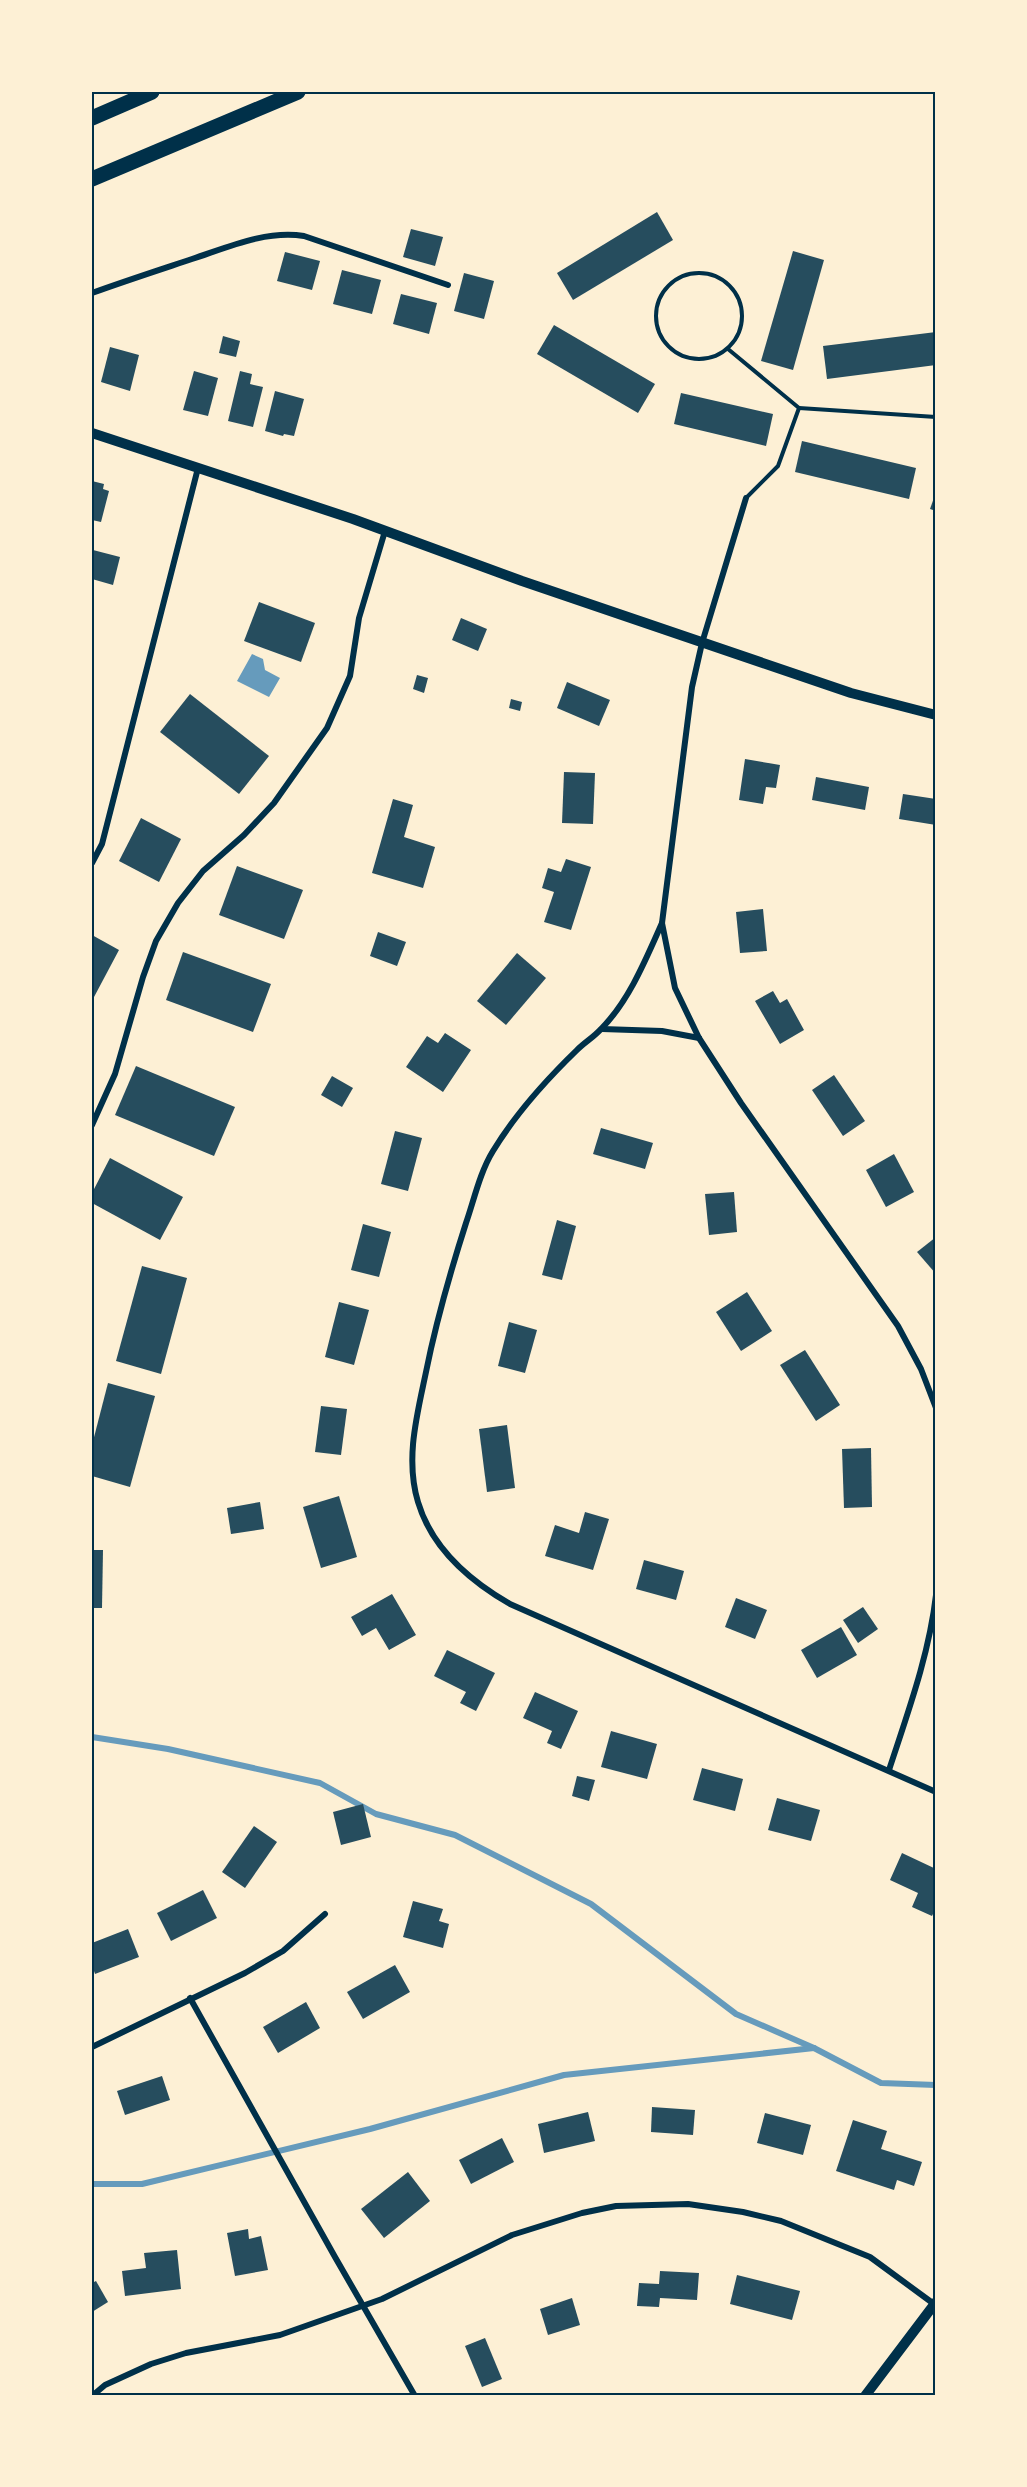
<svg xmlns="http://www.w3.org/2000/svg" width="1027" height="2487" viewBox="0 0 1027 2487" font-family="Overpass,sans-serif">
  <rect width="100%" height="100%" fill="#fdf0d5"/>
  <path fill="#669bbc" d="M 252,654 L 263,659 L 265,670 L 280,678 L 269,697 L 237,681 Z"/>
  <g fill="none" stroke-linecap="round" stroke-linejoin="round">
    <g stroke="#669bbc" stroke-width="6">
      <path d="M 92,1737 L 168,1749 L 320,1783 L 376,1814 L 455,1835 L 591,1904 L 736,2014 L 814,2048 L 881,2083 L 936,2085"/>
      <path d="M 92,2184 L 142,2184 L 370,2129 L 564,2075 L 814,2048"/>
    </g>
  </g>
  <g fill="#264d5e">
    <path d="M 657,212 L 673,240 L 573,300 L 557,273 Z"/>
    <path d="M 411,229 L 443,237 L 435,266 L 403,257 Z"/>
    <path d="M 793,251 L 824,260 L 793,370 L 761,361 Z"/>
    <path d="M 285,252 L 320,261 L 312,290 L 277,281 Z"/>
    <path d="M 342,270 L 381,280 L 372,314 L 333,304 Z"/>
    <path d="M 464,273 L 494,281 L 484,319 L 454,311 Z"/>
    <path d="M 401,294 L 437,303 L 429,334 L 393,324 Z"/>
    <path d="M 554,325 L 655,384 L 638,413 L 537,354 Z"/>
    <path d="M 936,332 L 936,365 L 827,379 L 823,346 Z"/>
    <path d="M 223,336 L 240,341 L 236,357 L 219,353 Z"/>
    <path d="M 110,347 L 139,355 L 130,391 L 101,382 Z"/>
    <path d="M 194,371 L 218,378 L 208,416 L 183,410 Z"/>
    <path d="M 240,371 L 252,374 L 250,384 L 263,387 L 253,427 L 228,421 Z"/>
    <path d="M 275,391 L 304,399 L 294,436 L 284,434 L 283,436 L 265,431 Z"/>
    <path d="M 681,393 L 773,414 L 766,446 L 674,424 Z"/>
    <path d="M 802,441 L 916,468 L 909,499 L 795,472 Z"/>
    <path d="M 92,481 L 104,484 L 103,489 L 109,491 L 101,522 L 92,520 Z"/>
    <path d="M 936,492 L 936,511 L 930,509 Z"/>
    <path d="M 93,550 L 120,557 L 113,585 L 92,579 Z"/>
    <path d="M 259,602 L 315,623 L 301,662 L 244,641 Z"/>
    <path d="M 461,618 L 487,629 L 478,651 L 452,640 Z"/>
    <path d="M 417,675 L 428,678 L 424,693 L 413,689 Z"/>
    <path d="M 567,682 L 610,700 L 599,726 L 557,708 Z"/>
    <path d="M 190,694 L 269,756 L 239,794 L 160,732 Z"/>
    <path d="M 511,699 L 522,702 L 520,711 L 509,708 Z"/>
    <path d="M 745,759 L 780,765 L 776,788 L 766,787 L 763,804 L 739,800 Z"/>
    <path d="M 564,772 L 595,773 L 593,824 L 562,823 Z"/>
    <path d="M 816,777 L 869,787 L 865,810 L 812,800 Z"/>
    <path d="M 903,794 L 936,799 L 936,825 L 899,819 Z"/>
    <path d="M 393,799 L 413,805 L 404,837 L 435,847 L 423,888 L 372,873 Z"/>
    <path d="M 141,818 L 181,839 L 159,882 L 119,861 Z"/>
    <path d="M 566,859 L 591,867 L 571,930 L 544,922 L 554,892 L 542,888 L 548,868 L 561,872 Z"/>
    <path d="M 237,866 L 303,890 L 284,939 L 219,915 Z"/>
    <path d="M 763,909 L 767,951 L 740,953 L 736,912 Z"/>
    <path d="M 378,932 L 406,942 L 397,966 L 370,956 Z"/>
    <path d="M 92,935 L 119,950 L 94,997 L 92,995 Z"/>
    <path d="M 183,952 L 271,984 L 253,1032 L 166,1000 Z"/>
    <path d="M 517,953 L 546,978 L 506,1025 L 477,1001 Z"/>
    <path d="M 773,991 L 780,1003 L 787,999 L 804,1030 L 780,1044 L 755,1001 Z"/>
    <path d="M 445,1033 L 471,1050 L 443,1092 L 406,1067 L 427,1036 L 438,1043 Z"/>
    <path d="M 136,1066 L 235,1107 L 214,1156 L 115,1115 Z"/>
    <path d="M 834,1075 L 865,1121 L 843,1136 L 812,1090 Z"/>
    <path d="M 332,1076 L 353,1088 L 342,1107 L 321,1095 Z"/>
    <path d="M 601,1128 L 653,1143 L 645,1169 L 593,1154 Z"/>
    <path d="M 395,1131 L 422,1138 L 408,1191 L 381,1184 Z"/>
    <path d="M 894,1154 L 914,1192 L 886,1207 L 866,1170 Z"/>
    <path d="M 110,1158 L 183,1197 L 160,1240 L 92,1203 L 92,1193 Z"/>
    <path d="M 734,1192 L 737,1232 L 709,1235 L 705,1194 Z"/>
    <path d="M 557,1220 L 576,1226 L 562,1280 L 542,1275 Z"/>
    <path d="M 363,1224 L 391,1232 L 379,1277 L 351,1270 Z"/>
    <path d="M 936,1237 L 936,1274 L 917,1252 Z"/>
    <path d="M 142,1266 L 187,1278 L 161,1374 L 116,1361 Z"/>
    <path d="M 747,1292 L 772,1331 L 741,1351 L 716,1312 Z"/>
    <path d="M 339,1302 L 369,1310 L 354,1365 L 325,1357 Z"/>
    <path d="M 509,1322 L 537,1330 L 525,1373 L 498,1366 Z"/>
    <path d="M 805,1350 L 840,1405 L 816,1421 L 780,1365 Z"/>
    <path d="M 108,1383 L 155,1396 L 130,1487 L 92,1476 L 92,1445 Z"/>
    <path d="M 321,1406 L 347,1409 L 341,1455 L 315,1452 Z"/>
    <path d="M 507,1425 L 515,1488 L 487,1492 L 479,1429 Z"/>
    <path d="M 871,1448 L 872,1507 L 844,1508 L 842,1449 Z"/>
    <path d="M 339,1496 L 357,1557 L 321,1568 L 303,1507 Z"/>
    <path d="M 260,1502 L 264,1529 L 231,1534 L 227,1508 Z"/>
    <path d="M 585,1512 L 609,1519 L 593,1570 L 545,1556 L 555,1525 L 579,1533 Z"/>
    <path d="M 92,1550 L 103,1550 L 102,1608 L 92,1608 Z"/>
    <path d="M 644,1560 L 684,1571 L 676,1600 L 636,1589 Z"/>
    <path d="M 392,1594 L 416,1635 L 389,1650 L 376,1628 L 362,1636 L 351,1617 Z"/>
    <path d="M 736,1598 L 767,1610 L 755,1639 L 725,1627 Z"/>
    <path d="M 863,1607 L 878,1629 L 858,1643 L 843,1620 Z"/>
    <path d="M 841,1627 L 857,1655 L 817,1678 L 801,1650 Z"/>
    <path d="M 447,1650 L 495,1673 L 476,1711 L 460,1703 L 466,1692 L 434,1676 Z"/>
    <path d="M 535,1692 L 578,1711 L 561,1749 L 547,1743 L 552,1731 L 523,1718 Z"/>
    <path d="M 611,1731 L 657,1744 L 647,1779 L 601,1767 Z"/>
    <path d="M 702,1768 L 743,1779 L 735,1811 L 693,1800 Z"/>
    <path d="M 577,1776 L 595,1780 L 589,1801 L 572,1796 Z"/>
    <path d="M 777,1798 L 820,1810 L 811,1841 L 768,1830 Z"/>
    <path d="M 363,1804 L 371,1837 L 341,1845 L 333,1812 Z"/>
    <path d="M 254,1826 L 277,1842 L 245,1888 L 222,1872 Z"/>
    <path d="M 902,1853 L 936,1869 L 936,1908 L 932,1916 L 912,1907 L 918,1893 L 890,1880 Z"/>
    <path d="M 203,1890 L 217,1918 L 171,1941 L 157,1913 Z"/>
    <path d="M 413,1901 L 443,1909 L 439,1921 L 449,1924 L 443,1948 L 403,1937 Z"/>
    <path d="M 128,1929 L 139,1957 L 95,1974 L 92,1965 L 92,1943 Z"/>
    <path d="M 395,1965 L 410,1992 L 363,2019 L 347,1992 Z"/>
    <path d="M 306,2002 L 320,2028 L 278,2053 L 263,2027 Z"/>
    <path d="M 162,2076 L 170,2100 L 125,2115 L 117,2091 Z"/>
    <path d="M 652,2107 L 695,2110 L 693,2135 L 651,2132 Z"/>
    <path d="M 588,2112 L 595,2141 L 544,2153 L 538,2124 Z"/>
    <path d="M 765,2113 L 811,2125 L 803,2155 L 757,2143 Z"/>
    <path d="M 853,2120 L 887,2131 L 881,2149 L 922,2162 L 914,2186 L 897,2180 L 894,2190 L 836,2171 Z"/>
    <path d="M 502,2138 L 514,2162 L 471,2184 L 459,2160 Z"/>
    <path d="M 408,2172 L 430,2201 L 384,2238 L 361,2209 Z"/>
    <path d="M 248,2229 L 249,2239 L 261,2236 L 268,2270 L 235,2276 L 227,2233 Z"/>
    <path d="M 177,2250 L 181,2289 L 125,2296 L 122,2271 L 146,2268 L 144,2253 Z"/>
    <path d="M 660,2271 L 699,2273 L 697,2300 L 660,2298 L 659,2307 L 637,2306 L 639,2283 L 659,2284 Z"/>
    <path d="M 737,2275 L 800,2291 L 792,2320 L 730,2304 Z"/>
    <path d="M 96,2281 L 108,2302 L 92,2312 L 92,2283 Z"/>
    <path d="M 572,2298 L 580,2325 L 548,2335 L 540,2309 Z"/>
    <path d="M 485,2338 L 502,2379 L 482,2387 L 465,2346 Z"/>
  </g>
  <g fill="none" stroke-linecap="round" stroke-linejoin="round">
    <g stroke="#003049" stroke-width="4">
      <circle cx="699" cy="316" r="43"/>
      <path d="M 728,349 L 799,408 L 778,466 L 746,498"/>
      <path d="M 799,408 L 936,417"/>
    </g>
    <g stroke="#003049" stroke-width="6">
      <path d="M 92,293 C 125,281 159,270 192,259 C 228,247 266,230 304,236 L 448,285"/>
      <path d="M 746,498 L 702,643 L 692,687 L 662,923 L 675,988 L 699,1038 L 741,1103 L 898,1326 L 921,1369 L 936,1408"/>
      <path d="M 92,863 L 102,844 L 198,468"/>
      <path d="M 662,923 C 646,959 629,1001 601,1029 C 594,1037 585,1042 577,1050 C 545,1081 516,1113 493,1151 C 480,1172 474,1200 466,1223 C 450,1273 436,1322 426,1372 C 417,1415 405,1459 418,1502 C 432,1549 470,1581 510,1604 L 936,1792"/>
      <path d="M 602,1029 L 662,1031 L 699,1038"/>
      <path d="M 92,1125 L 115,1074 L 143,977 L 156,941 L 178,903 L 203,871 L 244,835 L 274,803 L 327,728 L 350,676 L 359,618 L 385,531"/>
      <path d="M 889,1770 C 908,1712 929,1655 936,1595"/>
      <path d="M 190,1998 L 335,2257 L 415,2396"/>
      <path d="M 92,2047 L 245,1973 L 283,1951 L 325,1914"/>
      <path d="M 92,2396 L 105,2385 L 151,2364 L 186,2353 L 280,2335 L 382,2299 L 512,2235 L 582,2213 L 616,2206 L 688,2204 L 743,2212 L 781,2221 L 870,2257 L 934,2304"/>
    </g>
    <g stroke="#003049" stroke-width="10">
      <path d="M 92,433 L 353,519 L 522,581 L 851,693 L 936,715"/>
      <path d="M 865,2396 L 936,2302"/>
    </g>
    <g stroke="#003049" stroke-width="15">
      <path d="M 92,118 L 152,92"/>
      <path d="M 92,179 L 298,92"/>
    </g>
  </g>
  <rect width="1027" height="2487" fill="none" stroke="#fdf0d5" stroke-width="186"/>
  <rect x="93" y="93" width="841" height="2301" fill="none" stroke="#003049" stroke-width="2"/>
</svg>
